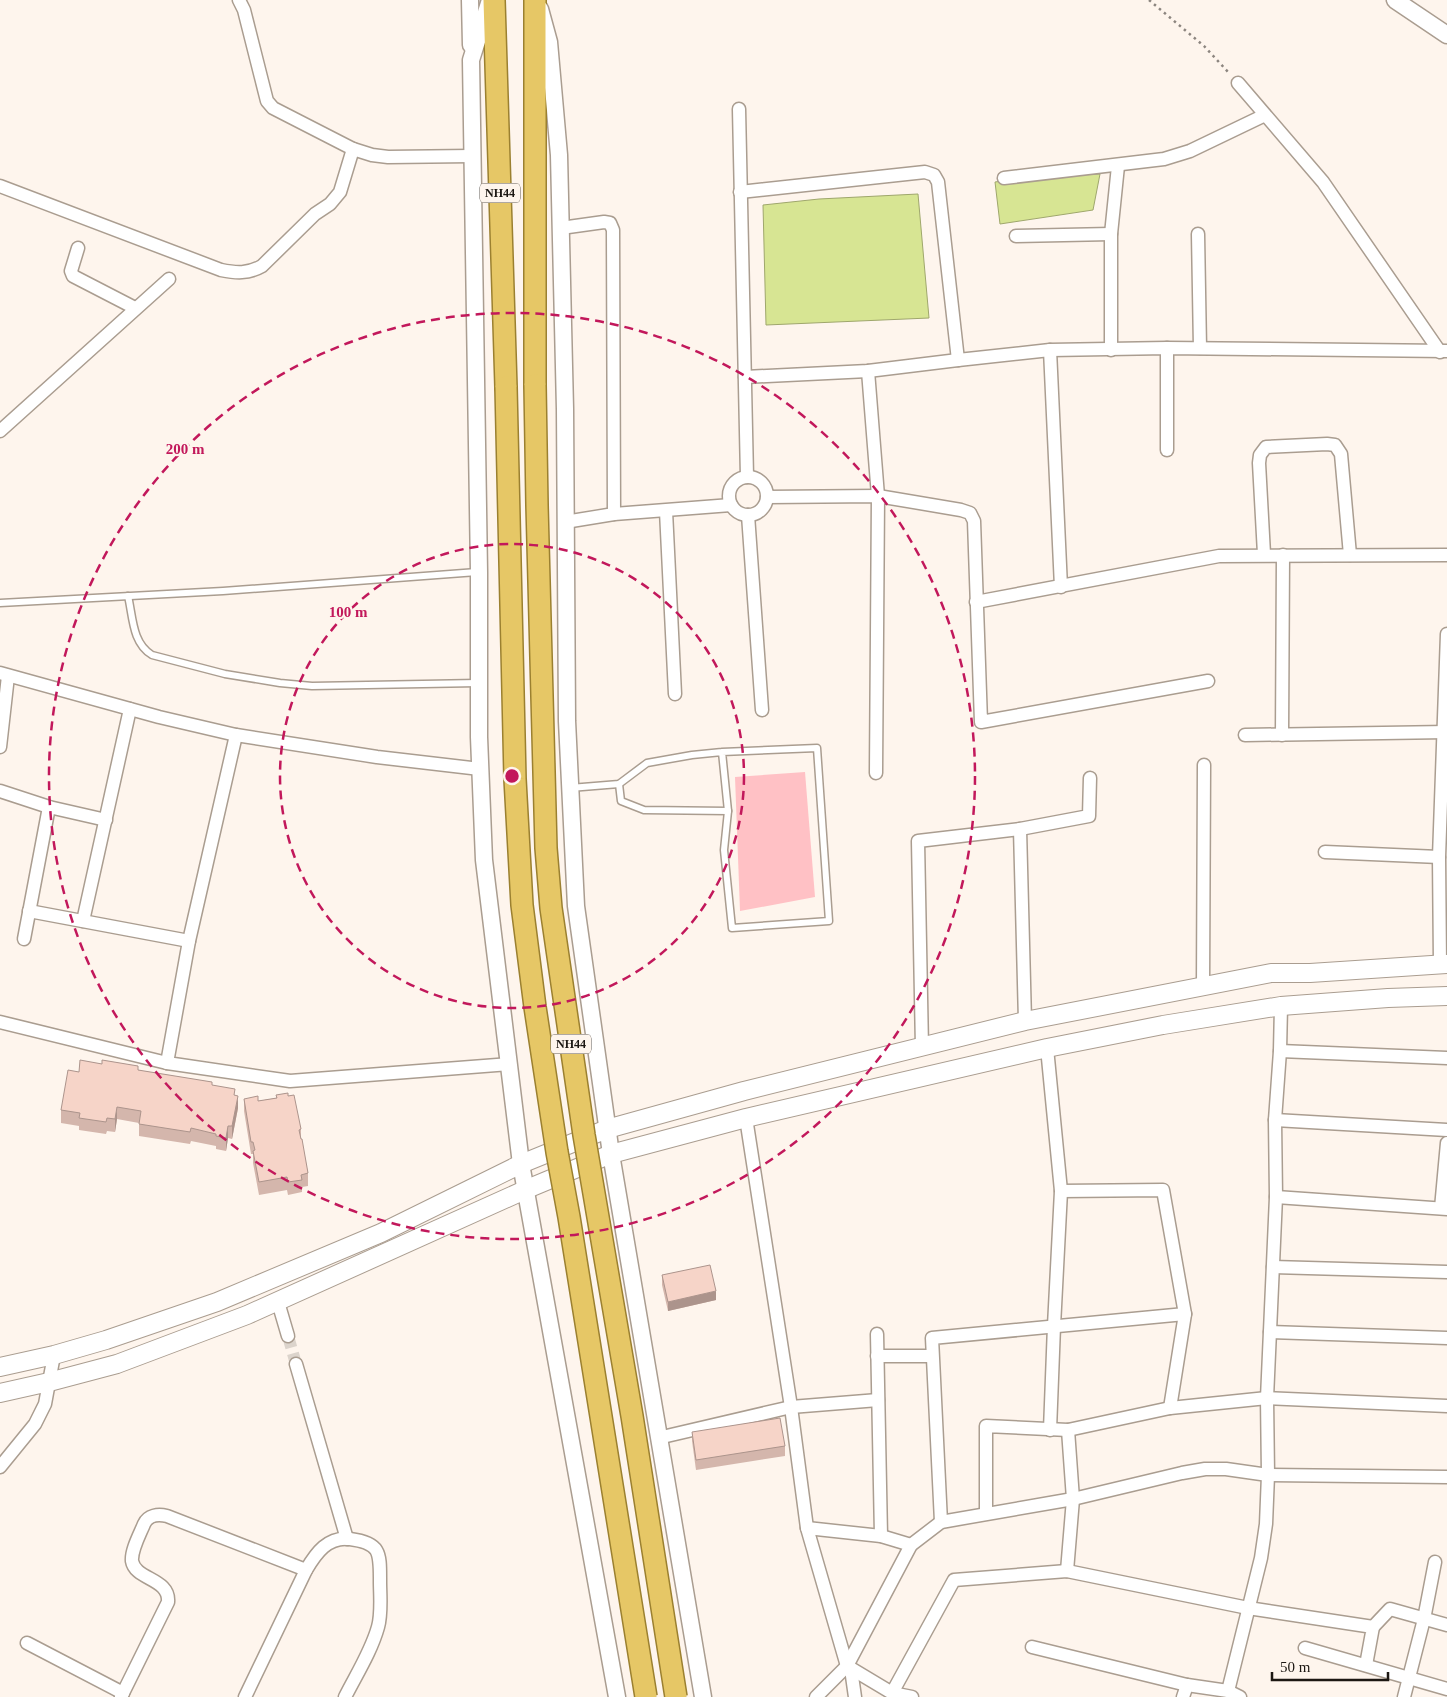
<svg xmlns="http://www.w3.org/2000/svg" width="1447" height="1697" viewBox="0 0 1447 1697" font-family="Georgia,serif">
  <rect width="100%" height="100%" fill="#fef5ed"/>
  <path fill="#ffc1c5" d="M 805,772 L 815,897 L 740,911 L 735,777 Z"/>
  <g fill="#d7e593" stroke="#9fa76c">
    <path d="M 1100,174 L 1093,210 L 1000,224 L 995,182 L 1029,177 Z"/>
    <path d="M 918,194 L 929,318 L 766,325 L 763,205 L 819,199 Z"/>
  </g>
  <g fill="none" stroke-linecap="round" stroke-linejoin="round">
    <path stroke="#dcd4cc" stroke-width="12" stroke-dasharray="12 6" stroke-linecap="butt" d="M 288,1336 L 296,1364"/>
    <defs>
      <g id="service">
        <path d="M 128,596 C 133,617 132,643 152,655 L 225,674 L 280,683 L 312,686 L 478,683"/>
        <path d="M 0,603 L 223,591 L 477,572"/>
        <path d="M 619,784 L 621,801 L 644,810 L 728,811"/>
        <path d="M 570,788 L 619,784 L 647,763 L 692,755 L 722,752 L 817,748 L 829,921 L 732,928 L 724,850 L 728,811 L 722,752"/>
      </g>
      <g id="minor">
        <path d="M 239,0 L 244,10 L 267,101 L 273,108 L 353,149 L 372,155 L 388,157 L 472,156"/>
        <path d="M 1238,83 L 1323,182 L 1440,352"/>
        <path d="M 739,109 L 747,477"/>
        <path d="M 1004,178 L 1164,159 L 1190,151 L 1265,115"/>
        <path d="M 0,186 L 221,270 C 236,273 248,274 262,266 L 315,214 L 330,204 L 340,192 L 353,149"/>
        <path d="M 740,192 L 925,172 L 934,175 L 938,182 L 958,360 L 868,371 L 745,377"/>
        <path d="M 561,228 L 604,222 L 610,223 L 613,230 L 614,514"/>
        <path d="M 1198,234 L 1200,348"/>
        <path d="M 1016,236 L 1111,234"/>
        <path d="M 78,248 L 71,271 L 73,276 L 135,308"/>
        <path d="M 1050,350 L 1061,587"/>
        <path d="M 1111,350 L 1111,234 L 1118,166"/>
        <path d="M 958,360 L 1050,350 L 1167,348 L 1447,351"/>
        <path d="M 868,371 L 878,496 L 876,773"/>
        <path d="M 0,431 L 169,279"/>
        <path d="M 1167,450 L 1167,348"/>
        <circle cx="748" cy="496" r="19"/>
        <path d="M 767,497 L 878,496 L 961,510 L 970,513 L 974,521 L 981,722 L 1208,681"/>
        <path d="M 666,511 L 675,694"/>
        <path d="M 748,515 L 762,710"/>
        <path d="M 565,522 L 614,514 L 731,505"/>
        <path d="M 1264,554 L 1259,463 L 1260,455 L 1266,447 L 1327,444 L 1335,445 L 1341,454 L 1350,555"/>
        <path d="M 976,602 L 1219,556 L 1447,555"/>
        <path d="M 0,673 L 159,717 L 236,735 L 377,757 L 480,769"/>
        <path d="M 236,735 L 189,941 L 167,1063 L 290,1081 L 510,1064"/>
        <path d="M 1245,735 L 1447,732"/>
        <path d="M 1282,735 L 1283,555"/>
        <path d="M 0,747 L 8,676"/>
        <path d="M 0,791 L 49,807 L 106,820"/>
        <path d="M 1020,829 L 1089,816 L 1090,778"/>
        <path d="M 1325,852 L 1439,857"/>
        <path d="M 29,911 L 189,941"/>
        <path d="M 83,921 L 130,709"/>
        <path d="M 24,939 L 49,807"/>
        <path d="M 1440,964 L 1439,857 L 1447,634"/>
        <path d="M 1203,986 L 1204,765"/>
        <path d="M 0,1022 L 167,1063"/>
        <path d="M 922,1048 L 918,841 L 1020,829 L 1025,1021"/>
        <path d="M 1047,1048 L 1061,1191 L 1054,1326 L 1050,1430"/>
        <path d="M 1280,1051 L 1447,1058"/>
        <path d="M 746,1118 L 791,1407 L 807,1528 L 847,1666 L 892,1693 L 912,1697"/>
        <path d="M 1275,1120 L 1447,1130"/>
        <path d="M 1061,1191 L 1163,1190 L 1185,1314"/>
        <path d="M 1276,1197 L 1447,1209"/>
        <path d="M 1441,1208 L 1447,1143"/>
        <path d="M 1273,1267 L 1447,1272"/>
        <path d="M 278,1302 L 288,1336"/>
        <path d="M 1270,1332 L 1447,1338"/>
        <path d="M 877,1334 L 881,1536"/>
        <path d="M 877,1356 L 932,1356"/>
        <path d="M 296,1364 L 347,1539"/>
        <path d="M 658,1438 L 791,1407 L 878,1400"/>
        <path d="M 0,1467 L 35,1424 L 45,1404 L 54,1355"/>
        <path d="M 986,1513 L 986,1426 L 1068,1430 L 1170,1408 L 1267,1398 L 1447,1406"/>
        <path d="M 941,1522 L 932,1338 L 1185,1314 L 1170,1408"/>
        <path d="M 807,1528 L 881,1536 L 911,1545"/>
        <path d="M 1067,1571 L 1073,1499 L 1068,1430"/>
        <path d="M 1373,1627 L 1390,1609 L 1447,1625"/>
        <path d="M 27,1643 L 123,1693"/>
        <path d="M 1032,1647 L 1187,1685"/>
        <path d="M 1305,1648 L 1447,1689"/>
        <path d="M 851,1669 L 855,1697"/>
        <path d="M 1228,1691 L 1261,1558 L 1266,1524 L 1268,1475 L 1267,1398 L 1276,1197 L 1275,1120 L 1280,1051 L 1281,1006"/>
        <path d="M 892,1693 L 954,1580 L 1067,1571 L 1248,1608 L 1373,1627 L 1366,1665"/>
        <path d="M 121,1697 L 168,1602 C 170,1578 135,1580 132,1561 C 131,1550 140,1534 144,1524 C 148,1515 158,1514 167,1516 L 306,1570"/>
        <path d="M 245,1697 L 306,1570 C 316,1553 328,1536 350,1539 C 381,1543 380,1553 380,1581 C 380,1596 382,1613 378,1627 C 371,1652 356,1675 345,1697"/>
        <path d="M 816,1697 L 847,1666 L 911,1545 L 941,1522 L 1073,1499 L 1182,1473 L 1205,1469 L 1226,1469 L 1268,1475 L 1447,1477"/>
        <path d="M 1183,1697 L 1187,1685 L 1228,1691 L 1240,1697"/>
        <path d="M 1404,1697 L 1424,1619 L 1435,1562"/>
      </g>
      <g id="tertiary">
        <path d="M 470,0 L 471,45"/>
        <path d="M 490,0 L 471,60 L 479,572 L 479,737 L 484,860 L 521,1164 L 617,1697"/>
        <path d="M 1395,0 L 1447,35"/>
        <path d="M 540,9 L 549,42 L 559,155 L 565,409 L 567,721 L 576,906 L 611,1154 L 703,1697"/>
      </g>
      <g id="secondary">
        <path d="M 0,1367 L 54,1355 L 106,1340 L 217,1302 L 381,1233 L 521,1164 L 607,1129 L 744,1091 L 1025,1021 L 1271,973 L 1310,973 L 1447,964"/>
        <path d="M 0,1393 L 49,1382 L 117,1364 L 247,1315 L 527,1189 L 611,1154 L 746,1118 L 1047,1048 L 1163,1025 L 1281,1006 L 1388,998 L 1447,996"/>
      </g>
      <g id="trunk">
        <path d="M 494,0 L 506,387"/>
        <path d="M 535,385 L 535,0"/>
      </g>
    </defs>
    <use href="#service" stroke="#aa9d90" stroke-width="9"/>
    <use href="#minor" stroke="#aa9d90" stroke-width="15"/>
    <use href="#tertiary" stroke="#aa9d90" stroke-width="19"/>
    <use href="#secondary" stroke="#aa9d90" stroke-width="20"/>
    <use href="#trunk" stroke="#9b8030" stroke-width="24"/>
    <path stroke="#8c857f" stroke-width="2.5" stroke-dasharray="2.5 4" stroke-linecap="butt" d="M 1149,0 L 1204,46 L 1229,73"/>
    <use href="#service" stroke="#fff" stroke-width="6"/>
    <use href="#minor" stroke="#fff" stroke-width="12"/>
    <use href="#tertiary" stroke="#fff" stroke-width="16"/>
    <use href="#secondary" stroke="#fff" stroke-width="18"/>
    <use href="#trunk" stroke="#e6c766" stroke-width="21"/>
    <defs>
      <g id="trunk-bridge">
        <path d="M 535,385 L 537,505 L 546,848 L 551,908 L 584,1135 L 632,1416 L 676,1697"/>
        <path d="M 506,387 L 515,779 L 522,905 L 535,1007 L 557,1152 L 569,1217 L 646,1697"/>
      </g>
    </defs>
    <use href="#trunk-bridge" stroke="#9b8030" stroke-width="24" stroke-linecap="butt"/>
    <use href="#trunk-bridge" stroke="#e6c766" stroke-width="21"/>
  </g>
  <g fill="#d4b6ac">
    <path d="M 138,1070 L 212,1086 L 235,1096 L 238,1108 L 232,1139 L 228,1138 L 226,1151 L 216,1149 L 216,1146 L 191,1141 L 190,1144 L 139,1136 L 139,1123 L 117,1119 L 115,1132 L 107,1131 L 106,1134 L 79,1130 L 79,1126 L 61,1123 L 61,1110 L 79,1072 Z"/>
    <path d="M 276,1095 L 288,1096 L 301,1129 L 301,1139 L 308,1173 L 308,1186 L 302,1187 L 302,1192 L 288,1195 L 287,1190 L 259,1195 L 253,1163 L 253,1154 L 251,1154 L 244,1111 L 244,1099 L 258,1101 L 276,1098 Z"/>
    <path d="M 662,1275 L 716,1300 L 668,1311 L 662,1285 Z"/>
    <path d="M 692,1432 L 785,1446 L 785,1456 L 696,1470 L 692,1441 Z"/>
  </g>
  <g fill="#ac948c">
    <path d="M 238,1096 L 238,1108 L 232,1139 L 232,1126 Z"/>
    <path d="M 117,1107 L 117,1119 L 115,1132 L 115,1119 Z"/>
    <path d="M 228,1126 L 228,1138 L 226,1151 L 226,1138 Z"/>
    <path d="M 716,1291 L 716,1300 L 668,1311 L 668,1302 Z"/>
  </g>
  <g fill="#f6d4c8" stroke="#ac948c">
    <path d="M 80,1060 L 102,1064 L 102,1060 L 138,1066 L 138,1070 L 212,1082 L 212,1085 L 235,1089 L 234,1095 L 238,1096 L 232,1126 L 228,1126 L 226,1138 L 216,1136 L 216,1134 L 191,1128 L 190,1132 L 139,1124 L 141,1111 L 117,1107 L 115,1119 L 107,1118 L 106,1122 L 79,1118 L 80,1113 L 61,1110 L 68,1070 L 79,1072 Z"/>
    <path d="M 288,1093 L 288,1096 L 294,1095 L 301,1129 L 299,1130 L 301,1139 L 302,1139 L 308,1173 L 301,1175 L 302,1180 L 288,1182 L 287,1177 L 259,1182 L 253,1151 L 255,1150 L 253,1142 L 251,1142 L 244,1099 L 258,1096 L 258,1101 L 277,1098 L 276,1095 Z"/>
    <path d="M 710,1265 L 716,1291 L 668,1302 L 662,1275 Z"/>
    <path d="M 780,1418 L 785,1446 L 696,1460 L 692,1432 Z"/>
  </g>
  <g fill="none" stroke="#c2185b" stroke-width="2.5" stroke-dasharray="9 6">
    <circle cx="512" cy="776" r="232"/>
    <circle cx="512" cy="776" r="463"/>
  </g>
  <g text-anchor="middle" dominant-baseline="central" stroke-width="4.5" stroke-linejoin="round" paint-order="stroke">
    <g fill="#fef5ed" stroke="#605a54" stroke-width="1">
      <rect x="480" y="183.5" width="40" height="19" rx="4"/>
      <rect x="551" y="1034.5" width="40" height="19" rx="4"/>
    </g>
    <g font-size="12" font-weight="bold" fill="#1c1712">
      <text x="500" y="193">NH44</text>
      <text x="571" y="1044">NH44</text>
    </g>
  </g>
  <circle cx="512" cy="776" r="8" fill="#c2185b" stroke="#fef5ed" stroke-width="2.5"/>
  <g font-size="15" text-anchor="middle" font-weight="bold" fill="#c2185b" stroke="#fef5ed" stroke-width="4.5" stroke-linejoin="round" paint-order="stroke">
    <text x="185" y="454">200 m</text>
    <text x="348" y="617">100 m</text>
  </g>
  <path d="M1272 1672v8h116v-8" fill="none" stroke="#1c1712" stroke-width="2.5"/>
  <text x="1280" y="1672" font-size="15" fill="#1c1712" stroke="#fef5ed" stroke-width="4" paint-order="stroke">50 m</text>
</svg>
